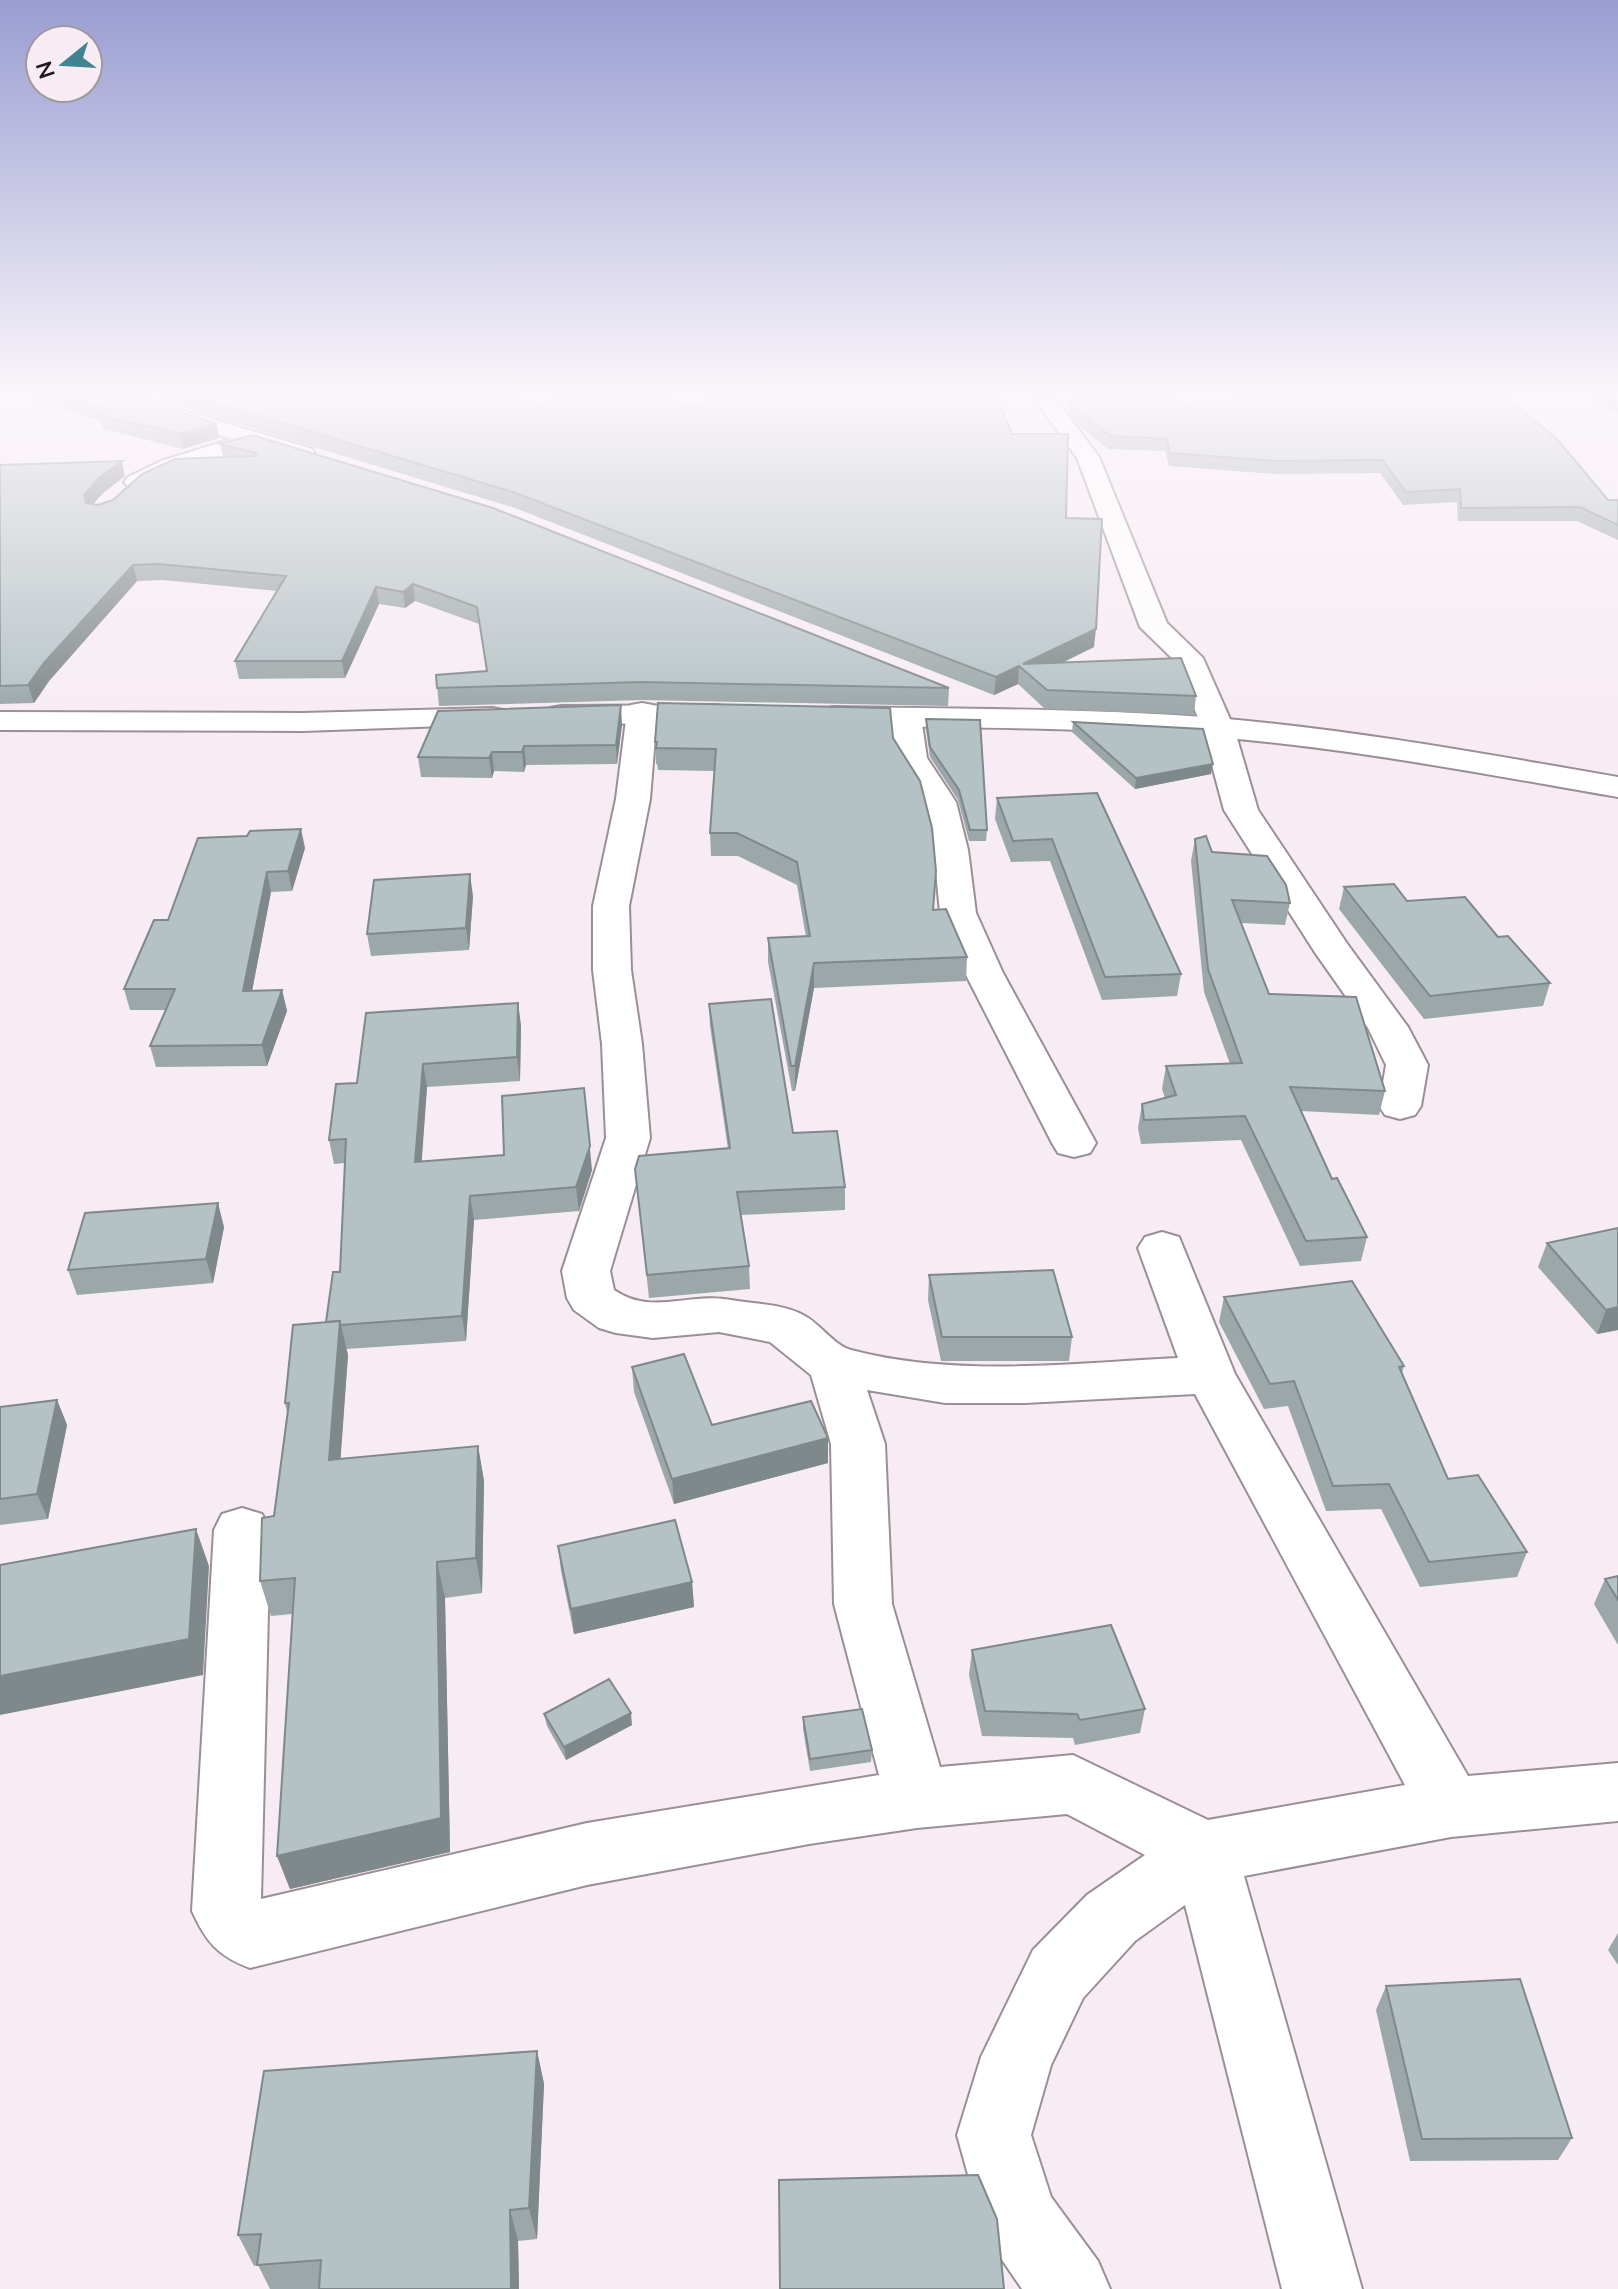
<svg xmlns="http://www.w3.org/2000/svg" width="1618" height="2289" viewBox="0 0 1618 2289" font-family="Mulish,sans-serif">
  <rect width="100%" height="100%" fill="#f7ecf3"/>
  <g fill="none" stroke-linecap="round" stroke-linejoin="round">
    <defs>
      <g id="street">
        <path d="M 1034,398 L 1055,398 L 1099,457 L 1167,623 L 1203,658 L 1234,728 L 1258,810 L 1348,945 L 1408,1027 L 1428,1065 L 1421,1106 L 1415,1115 L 1400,1119 L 1385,1115 L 1379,1106 L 1386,1065 L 1368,1028 L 1314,951 L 1224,810 L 1202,728 L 1176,662 L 1140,627 L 1077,458 Z"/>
        <path d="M 254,432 L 265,439 L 262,444 L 177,471 L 144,487 L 128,487 L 124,482 L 128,477 L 161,461 Z"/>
        <path d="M 642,703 L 653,705 L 657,712 L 650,799 L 629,906 L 631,970 L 642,1044 L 650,1138 L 610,1271 L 614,1290 C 651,1316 690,1292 731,1300 C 753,1304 783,1304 803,1315 C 820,1323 833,1345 851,1350 C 957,1378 1071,1363 1178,1358 L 1138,1248 L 1145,1237 L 1162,1232 L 1179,1237 L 1235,1374 L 1468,1776 L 1618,1763 L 1618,1821 L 1451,1837 L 1244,1876 L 1362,2289 L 1282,2289 L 1185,1905 L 1135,1941 L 1083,1998 L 1051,2065 L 1031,2135 L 1051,2197 L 1098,2261 L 1110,2289 L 1022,2289 L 992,2245 L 980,2218 L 957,2135 L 981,2057 L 1033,1950 L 1087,1895 L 1145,1855 L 1067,1814 L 917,1828 L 809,1844 L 587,1885 L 250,1968 C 218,1956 206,1942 192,1911 L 214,1530 L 222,1514 L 242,1508 L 262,1514 L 270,1530 L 261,1899 L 587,1823 L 879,1775 L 834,1604 L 831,1444 L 811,1375 L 770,1342 L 719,1332 L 653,1338 L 616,1333 L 599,1328 L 574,1310 L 567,1298 L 562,1271 L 606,1138 L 602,1044 L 593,970 L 593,906 L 616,799 L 627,712 L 631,705 ZM 867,1390 L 945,1403 L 1025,1403 L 1195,1394 L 1405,1785 L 1208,1820 L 1073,1755 L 940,1767 L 892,1604 L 885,1444 Z"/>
        <path d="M 906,708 L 917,710 L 921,717 L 927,758 L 956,802 L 968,850 L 976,913 L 1003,973 L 1096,1143 L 1090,1153 L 1074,1157 L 1058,1153 L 1052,1143 L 965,973 L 940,913 L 934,850 L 922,802 L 895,758 L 891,717 L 895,710 Z"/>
      </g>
      <g id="secondary">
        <path d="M 109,398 L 142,398 L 312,449 L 315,454 L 312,459 L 296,459 L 112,402 Z"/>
        <path d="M 716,705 L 727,707 L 731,714 L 727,721 L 716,723 L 561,724 L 550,722 L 546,715 L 550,708 L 561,706 Z"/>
        <path d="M 833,707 C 960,709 1088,708 1215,718 C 1350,729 1485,754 1618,777 L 1618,797 C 1485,774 1350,748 1215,737 C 1088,727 960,728 833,725 L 822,723 L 818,716 L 822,709 Z"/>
        <path d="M 492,708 L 503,710 L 507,717 L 503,724 L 303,731 L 0,730 L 0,712 L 303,713 Z"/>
      </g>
    </defs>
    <use href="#street" stroke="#9a8f96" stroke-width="4"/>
    <use href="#secondary" stroke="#9a8f96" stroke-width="4"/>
    <use href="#street" fill="#fff" fill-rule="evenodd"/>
    <use href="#secondary" fill="#fff" fill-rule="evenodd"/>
  </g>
  <g fill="#9ca7a9">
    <path d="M 28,398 L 133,398 L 216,423 L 219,438 L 183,449 L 103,429 L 101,421 Z"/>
    <path d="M 153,398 L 511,398 L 539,405 L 698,408 L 1012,434 L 1066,518 L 1094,647 L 1062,663 L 1196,696 L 1194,715 L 1045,709 L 1018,684 L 994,695 L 515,508 Z"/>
    <path d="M 1592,398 L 1618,398 L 1618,414 Z"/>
    <path d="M 1070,400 L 1181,405 L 1608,500 L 1618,500 L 1618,540 L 1577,521 L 1458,521 L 1457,502 L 1403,505 L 1380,473 L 1274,474 L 1169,466 L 1165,451 L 1108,449 L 1079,426 L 1069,412 Z"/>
    <path d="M 252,435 L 949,688 L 948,706 L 642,700 L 439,706 L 436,675 L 487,671 L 479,624 L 415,601 L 405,608 L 379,604 L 345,678 L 239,679 L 235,661 L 277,591 L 163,580 L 137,581 L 49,681 L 34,703 L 0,704 L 0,465 L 125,476 L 103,493 L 93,504 L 98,505 L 223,457 L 220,444 Z"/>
    <path d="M 926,719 L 987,830 L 986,841 L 969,841 L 958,800 L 930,757 L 926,730 Z"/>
    <path d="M 1073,722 L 1211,774 L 1135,789 L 1072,732 Z"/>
    <path d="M 622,725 L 617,764 L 526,765 L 524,772 L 494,771 L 492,778 L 421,777 L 418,757 Z"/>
    <path d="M 893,738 L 934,910 L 967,957 L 966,981 L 814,988 L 795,1091 L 792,1091 L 768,962 L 768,938 L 806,937 L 797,885 L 738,856 L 711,856 L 710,833 L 715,771 L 658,770 L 657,764 L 656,764 L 655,742 Z"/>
    <path d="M 1097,793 L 1181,974 L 1177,996 L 1102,1000 L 1050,861 L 1011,862 L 995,819 L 997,798 Z"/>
    <path d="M 1195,839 L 1290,903 L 1285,925 L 1241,923 L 1269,994 L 1385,1091 L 1379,1115 L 1301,1111 L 1332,1179 L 1367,1237 L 1361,1261 L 1300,1266 L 1241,1140 L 1141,1144 L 1138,1128 L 1142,1104 L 1165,1098 L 1162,1089 L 1166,1066 L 1230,1064 L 1204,992 L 1191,861 Z"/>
    <path d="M 305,848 L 292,891 L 271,892 L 252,991 L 282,990 L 287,1011 L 267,1066 L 156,1067 L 150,1046 L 166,1010 L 130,1010 L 124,989 L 168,920 Z"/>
    <path d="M 1344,887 L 1407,901 L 1498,937 L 1550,983 L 1543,1006 L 1424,1019 L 1339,909 Z"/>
    <path d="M 473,896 L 469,950 L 371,956 L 367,934 Z"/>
    <path d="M 518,1003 L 521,1026 L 520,1081 L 427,1087 L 421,1162 L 592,1170 L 579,1211 L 474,1220 L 466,1341 L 346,1349 L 348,1355 L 340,1459 L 478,1446 L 484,1481 L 482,1593 L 445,1598 L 450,1852 L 290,1889 L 277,1856 L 292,1614 L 271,1616 L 260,1581 L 274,1516 L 287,1412 L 285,1403 L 326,1322 L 340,1272 L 345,1163 L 334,1164 L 329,1140 L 357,1083 Z"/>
    <path d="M 709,1004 L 793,1133 L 845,1187 L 845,1210 L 741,1215 L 749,1266 L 750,1289 L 649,1298 L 635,1169 L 728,1149 L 710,1026 Z"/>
    <path d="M 224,1227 L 213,1283 L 77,1295 L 68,1270 Z"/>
    <path d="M 1618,1228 L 1618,1330 L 1597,1334 L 1538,1267 L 1547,1243 Z"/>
    <path d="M 929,1275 L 1072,1337 L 1069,1361 L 941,1361 L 928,1300 Z"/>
    <path d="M 1224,1297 L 1404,1366 L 1402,1373 L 1448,1479 L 1527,1552 L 1517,1577 L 1420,1587 L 1381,1509 L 1326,1511 L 1288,1406 L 1264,1409 L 1219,1322 Z"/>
    <path d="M 632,1367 L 712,1425 L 828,1438 L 828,1463 L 674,1504 L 634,1392 Z"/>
    <path d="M 57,1400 L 67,1425 L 48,1519 L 0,1525 L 0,1407 Z"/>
    <path d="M 558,1546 L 692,1582 L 694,1607 L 574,1634 L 561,1571 Z"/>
    <path d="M 1618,1576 L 1618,1645 L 1594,1604 L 1605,1579 Z"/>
    <path d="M 972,1650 L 1145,1709 L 1140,1733 L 1075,1745 L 1073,1738 L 982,1736 L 969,1675 Z"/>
    <path d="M 544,1714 L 632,1725 L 566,1760 L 547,1726 Z"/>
    <path d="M 803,1717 L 872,1750 L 871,1762 L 810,1771 L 803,1729 Z"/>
    <path d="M 1618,1933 L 1618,1965 L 1608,1950 Z"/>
    <path d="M 1386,1986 L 1572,2138 L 1558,2160 L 1410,2161 L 1376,2010 Z"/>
    <path d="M 537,2051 L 544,2084 L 537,2239 L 518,2241 L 519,2289 L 270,2289 L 258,2265 L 254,2266 L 238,2235 Z"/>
  </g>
  <g fill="#7f888a">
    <path d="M 216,423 L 219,438 L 183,449 L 180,434 Z"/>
    <path d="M 122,461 L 125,476 L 103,493 L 88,510 L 84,495 L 99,478 Z"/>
    <path d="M 133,565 L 137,581 L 49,681 L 34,703 L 28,685 L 44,663 Z"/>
    <path d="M 413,584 L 415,601 L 405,608 L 403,592 Z"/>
    <path d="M 376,587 L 379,604 L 345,678 L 342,661 Z"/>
    <path d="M 1096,629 L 1094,647 L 1032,677 L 1023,664 Z"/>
    <path d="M 1019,666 L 1018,684 L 994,695 L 996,677 Z"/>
    <path d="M 621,705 L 622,725 L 617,764 L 616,745 Z"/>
    <path d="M 524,746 L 526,765 L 524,772 L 522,752 Z"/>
    <path d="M 492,752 L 494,771 L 492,778 L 489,758 Z"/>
    <path d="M 1213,764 L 1211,774 L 1135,789 L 1136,778 Z"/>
    <path d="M 301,829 L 305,848 L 292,891 L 288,871 Z"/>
    <path d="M 267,872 L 271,892 L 248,1012 L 243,991 Z"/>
    <path d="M 470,874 L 473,896 L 469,950 L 466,928 Z"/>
    <path d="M 814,963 L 814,988 L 795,1091 L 795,1066 Z"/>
    <path d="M 282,990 L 287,1011 L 267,1066 L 262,1045 Z"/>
    <path d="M 518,1003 L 521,1026 L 520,1081 L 517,1057 Z"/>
    <path d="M 423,1064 L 427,1087 L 420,1186 L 415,1162 Z"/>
    <path d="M 584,1088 L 592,1170 L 579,1211 L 576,1187 Z"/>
    <path d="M 470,1196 L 474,1220 L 466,1341 L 462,1316 Z"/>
    <path d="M 218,1203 L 224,1227 L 213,1283 L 206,1259 Z"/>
    <path d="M 1618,1307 L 1618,1330 L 1597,1334 L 1606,1310 Z"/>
    <path d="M 340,1321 L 348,1355 L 338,1495 L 329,1460 Z"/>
    <path d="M 57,1400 L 67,1425 L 48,1519 L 37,1494 Z"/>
    <path d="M 828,1438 L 828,1463 L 674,1504 L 672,1479 Z"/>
    <path d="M 478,1446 L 484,1481 L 482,1593 L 476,1558 Z"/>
    <path d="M 196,1529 L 209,1566 L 203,1675 L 0,1715 L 0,1676 Z"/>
    <path d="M 437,1562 L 445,1598 L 450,1852 L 290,1889 L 277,1856 Z"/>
    <path d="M 692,1582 L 694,1607 L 574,1634 L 571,1609 Z"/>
    <path d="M 631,1713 L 632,1725 L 566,1760 L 564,1747 Z"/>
    <path d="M 537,2051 L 544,2084 L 537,2239 L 529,2208 Z"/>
    <path d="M 510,2210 L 518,2241 L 519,2289 L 511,2289 Z"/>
  </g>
  <g fill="#b5c2c5" stroke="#7f888a" stroke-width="2">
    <path d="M 70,398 L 133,398 L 216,423 L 180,434 L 99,415 L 111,411 Z"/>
    <path d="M 198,398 L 511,398 L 539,405 L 557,398 L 658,398 L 698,408 L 711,398 L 997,398 L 1012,434 L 1068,434 L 1066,518 L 1102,519 L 1096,629 L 1023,664 L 1181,658 L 1196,696 L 1047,690 L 1019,666 L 996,677 L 513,492 Z"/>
    <path d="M 1101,398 L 1174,398 L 1181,405 L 1258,398 L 1506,398 L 1557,439 L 1608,500 L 1618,500 L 1618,525 L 1580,507 L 1461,508 L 1460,489 L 1406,492 L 1382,460 L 1276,461 L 1170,453 L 1167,439 L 1110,436 L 1081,414 L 1070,400 Z"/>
    <path d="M 252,435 L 493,508 L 949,688 L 641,682 L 437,688 L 436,675 L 487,671 L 477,607 L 413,584 L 403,592 L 376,587 L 342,661 L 235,661 L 286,576 L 159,564 L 133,565 L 44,663 L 28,685 L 0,686 L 0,465 L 122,461 L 99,478 L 84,495 L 86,503 L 98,505 L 113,500 L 142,474 L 175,459 L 256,456 L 256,453 L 220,444 Z"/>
    <path d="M 658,703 L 890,708 L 893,738 L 920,781 L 932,828 L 936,871 L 933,910 L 946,909 L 967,957 L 814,963 L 795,1066 L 791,1066 L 768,938 L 810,936 L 797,862 L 737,833 L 710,833 L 716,749 L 656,748 L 657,742 L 655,742 Z"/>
    <path d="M 621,705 L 616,745 L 524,746 L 522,752 L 492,752 L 489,758 L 418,757 L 438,711 Z"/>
    <path d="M 926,719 L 980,720 L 987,830 L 970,830 L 959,790 L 930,747 Z"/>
    <path d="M 1073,722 L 1203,729 L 1213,764 L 1136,778 Z"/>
    <path d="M 1097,793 L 1181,974 L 1105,977 L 1052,839 L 1013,841 L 997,798 Z"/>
    <path d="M 301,829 L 288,871 L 267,872 L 243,991 L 282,990 L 262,1045 L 150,1046 L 175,989 L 124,989 L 154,920 L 168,920 L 198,838 L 247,836 L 250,831 Z"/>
    <path d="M 1206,836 L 1212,852 L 1267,856 L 1286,885 L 1290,903 L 1232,900 L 1269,994 L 1356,997 L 1385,1091 L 1290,1087 L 1332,1179 L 1337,1178 L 1367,1237 L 1306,1241 L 1245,1116 L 1144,1120 L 1142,1104 L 1176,1095 L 1166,1066 L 1242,1063 L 1208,969 L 1195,839 Z"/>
    <path d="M 470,874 L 466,928 L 367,934 L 374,880 Z"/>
    <path d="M 1394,884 L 1407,901 L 1465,897 L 1498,937 L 1508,936 L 1550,983 L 1430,996 L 1344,887 Z"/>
    <path d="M 771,999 L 793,1133 L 837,1131 L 845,1187 L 737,1192 L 749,1266 L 647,1275 L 635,1169 L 639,1156 L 730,1148 L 709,1004 Z"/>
    <path d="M 518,1003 L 517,1057 L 423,1064 L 415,1162 L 504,1155 L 502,1096 L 584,1088 L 590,1146 L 576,1187 L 470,1196 L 462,1316 L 340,1325 L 340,1321 L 326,1322 L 333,1272 L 340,1272 L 346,1139 L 329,1140 L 336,1084 L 357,1083 L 366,1013 Z"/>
    <path d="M 218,1203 L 206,1259 L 68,1270 L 85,1213 Z"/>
    <path d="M 1618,1228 L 1618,1307 L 1606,1310 L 1547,1243 Z"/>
    <path d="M 1053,1270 L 1072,1337 L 942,1337 L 929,1275 Z"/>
    <path d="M 1352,1281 L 1404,1366 L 1399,1367 L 1448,1479 L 1478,1475 L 1527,1552 L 1429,1562 L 1389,1484 L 1333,1486 L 1294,1381 L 1270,1384 L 1224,1297 Z"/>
    <path d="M 340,1321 L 329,1460 L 478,1446 L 476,1558 L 437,1562 L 441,1818 L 277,1856 L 295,1578 L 260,1581 L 262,1518 L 274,1516 L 289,1403 L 285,1403 L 293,1325 Z"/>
    <path d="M 684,1354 L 712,1425 L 811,1401 L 828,1438 L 672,1479 L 632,1367 Z"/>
    <path d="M 57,1400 L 37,1494 L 0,1499 L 0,1407 Z"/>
    <path d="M 675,1520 L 692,1582 L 571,1609 L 558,1546 Z"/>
    <path d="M 196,1529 L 189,1639 L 0,1676 L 0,1565 Z"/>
    <path d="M 1618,1576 L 1618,1600 L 1605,1579 Z"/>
    <path d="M 1111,1625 L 1145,1709 L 1080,1720 L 1077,1714 L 985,1711 L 972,1650 Z"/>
    <path d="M 609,1679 L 631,1713 L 564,1747 L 544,1714 Z"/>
    <path d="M 862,1709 L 872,1750 L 810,1759 L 803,1717 Z"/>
    <path d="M 1520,1979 L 1572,2138 L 1422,2139 L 1386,1986 Z"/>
    <path d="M 537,2051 L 529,2208 L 510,2210 L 511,2289 L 319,2289 L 321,2260 L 257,2265 L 261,2234 L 238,2235 L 264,2071 Z"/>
    <path d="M 978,2175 L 997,2219 L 1004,2289 L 780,2289 L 779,2180 Z"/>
  </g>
  <linearGradient id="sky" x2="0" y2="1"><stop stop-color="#999dd1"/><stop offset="0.55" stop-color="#fbf6fa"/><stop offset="1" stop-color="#fbf6fa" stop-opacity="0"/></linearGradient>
  <rect width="1618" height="719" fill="url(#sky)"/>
  <g transform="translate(64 64) rotate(252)"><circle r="38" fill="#f7ecf3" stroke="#a0989d" stroke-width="2"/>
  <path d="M0-6L14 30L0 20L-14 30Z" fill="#3f8490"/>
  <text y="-12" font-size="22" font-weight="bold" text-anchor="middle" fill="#1d191c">N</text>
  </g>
</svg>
